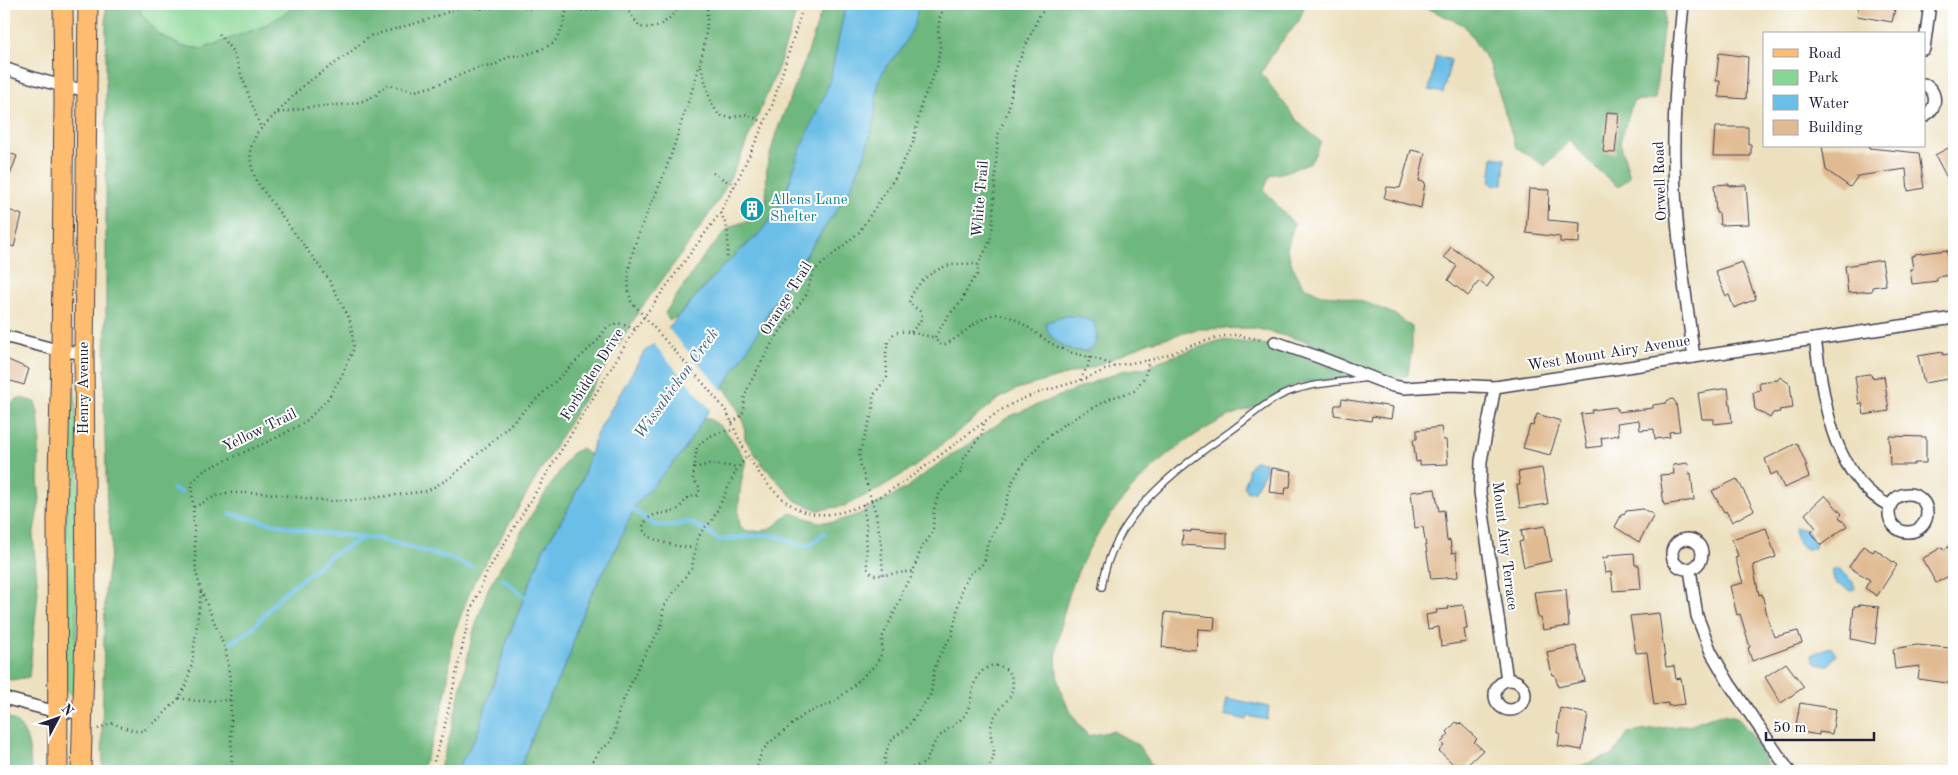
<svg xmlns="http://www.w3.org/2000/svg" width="1958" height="775" viewBox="0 0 1958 775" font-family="'Old Standard TT',serif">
  <rect width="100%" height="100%" fill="#fff"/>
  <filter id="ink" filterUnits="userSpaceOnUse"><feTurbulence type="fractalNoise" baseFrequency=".02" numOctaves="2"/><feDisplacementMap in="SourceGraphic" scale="10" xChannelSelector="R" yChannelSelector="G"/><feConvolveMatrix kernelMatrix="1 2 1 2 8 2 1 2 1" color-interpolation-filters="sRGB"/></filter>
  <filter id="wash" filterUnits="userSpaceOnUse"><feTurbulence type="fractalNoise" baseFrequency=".0096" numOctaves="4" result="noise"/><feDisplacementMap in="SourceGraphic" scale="20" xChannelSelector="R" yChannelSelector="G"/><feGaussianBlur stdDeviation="1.12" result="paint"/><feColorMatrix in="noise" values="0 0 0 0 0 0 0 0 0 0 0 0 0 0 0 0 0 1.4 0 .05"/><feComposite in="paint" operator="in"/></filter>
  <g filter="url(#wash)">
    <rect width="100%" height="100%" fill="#ece0be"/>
    <g fill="#88d695" stroke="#557c68">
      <path d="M 137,4 L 295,4 L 286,13 L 264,26 L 202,49 L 181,46 L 158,34 L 141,13 Z"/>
      <path d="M 73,377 L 75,377 L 79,500 L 75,692 L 71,694 L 66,690 L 64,605 L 69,378 Z"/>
    </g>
    <g fill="#6eb77e" stroke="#486c5c" fill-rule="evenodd">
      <path d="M 106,4 L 137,4 L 141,13 L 158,34 L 181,46 L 202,49 L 264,26 L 286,13 L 295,4 L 799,4 L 778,68 L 739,160 L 719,199 L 696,234 L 639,311 L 598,379 L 579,406 L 473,584 L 453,636 L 447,687 L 437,729 L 421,771 L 103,771 L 102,735 L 105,590 L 112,542 L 107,508 L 104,404 L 106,317 Z"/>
      <path d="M 824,4 L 846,4 L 829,84 L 778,209 L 759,234 L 720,269 L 677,317 L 669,320 L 665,313 L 704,256 L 730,227 L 743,222 L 754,222 L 766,205 L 767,166 L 776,133 L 805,61 Z"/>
      <path d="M 919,4 L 1305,4 L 1299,21 L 1277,47 L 1261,73 L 1299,123 L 1321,142 L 1311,162 L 1286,172 L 1270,175 L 1264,190 L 1294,224 L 1287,249 L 1292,265 L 1303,286 L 1321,295 L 1340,296 L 1367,303 L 1394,314 L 1412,327 L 1412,347 L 1408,375 L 1399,379 L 1381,375 L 1305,341 L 1254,328 L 1198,329 L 1147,343 L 1093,367 L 1017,389 L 997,400 L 914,467 L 877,490 L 844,506 L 818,510 L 796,501 L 762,464 L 745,439 L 744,422 L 732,399 L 723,386 L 754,339 L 772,306 L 848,193 L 864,157 L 874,122 L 878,81 L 887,65 L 901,50 L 913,26 ZM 1067,316 L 1077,316 L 1098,335 C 1097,341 1096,347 1091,350 C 1080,356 1058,345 1050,336 L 1056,318 Z"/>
      <path d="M 1418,4 L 1666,4 L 1655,99 L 1633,101 L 1620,142 L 1630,177 L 1618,187 L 1588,161 L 1570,140 L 1545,166 L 1516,147 L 1490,65 L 1464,25 Z"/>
      <path d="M 1221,340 L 1269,345 L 1354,375 L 1352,377 C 1333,380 1313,380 1295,385 C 1280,390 1269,401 1255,407 C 1248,410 1241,411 1234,414 C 1154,450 1087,525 1065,609 C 1051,663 1051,691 1088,736 L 1113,731 L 1138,745 L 1156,771 L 519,771 L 542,713 L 570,655 L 577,626 L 590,597 L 615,550 L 635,506 L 682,453 L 703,417 C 723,422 737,445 746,462 C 742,472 734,521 742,528 C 746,533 763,531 769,529 C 776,526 784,517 791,513 L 818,522 L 835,522 L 859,514 L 908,487 L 934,467 L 1010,416 L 1121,371 L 1149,367 L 1159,361 Z"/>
      <path d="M 21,398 L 35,402 L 38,412 L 40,436 L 38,480 L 40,499 L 33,536 L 38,593 L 29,677 L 11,680 L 4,678 L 4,408 L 17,399 Z"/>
      <path d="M 581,448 L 591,456 L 582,480 L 566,513 L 544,548 L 508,638 L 477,735 L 456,771 L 439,771 L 450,735 L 473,633 L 488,589 L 532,514 L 571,454 Z"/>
      <path d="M 1722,714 L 1737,717 L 1750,733 L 1771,771 L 1564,771 L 1613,755 L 1628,733 L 1692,724 L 1710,717 Z"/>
      <path d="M 4,716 C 29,723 30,750 31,771 L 4,771 Z"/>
    </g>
    <g fill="#6bbee7" stroke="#467091">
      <path d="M 846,4 L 919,4 L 914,26 L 901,50 L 887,65 L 878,81 L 874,122 L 864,157 L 848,193 L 772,305 L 754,339 L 682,453 L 635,506 L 615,550 L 590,597 L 577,626 L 570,655 L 542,713 L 519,771 L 456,771 L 477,735 L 508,638 L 544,548 L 566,513 L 582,480 L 596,435 L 644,352 L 653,345 L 720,269 L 759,234 L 778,209 L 789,184 L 798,155 L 829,84 Z"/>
      <path d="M 1436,56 L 1451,60 L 1443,93 L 1429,90 Z"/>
      <path d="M 1493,157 L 1505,159 L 1503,184 L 1496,185 L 1490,183 Z"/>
      <path d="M 1067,316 L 1077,316 L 1093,321 C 1113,370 1044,350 1046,322 Z"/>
      <path d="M 1254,461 L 1265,462 L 1267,468 L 1254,491 L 1248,492 L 1244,486 L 1248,476 L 1248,468 Z"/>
      <path d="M 1796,527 L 1808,531 L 1811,539 L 1816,544 L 1814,549 C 1803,553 1792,537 1796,527 Z"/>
      <path d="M 1839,568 C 1844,576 1855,579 1855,589 L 1852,591 L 1835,583 L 1832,571 Z"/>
      <path d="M 1830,647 L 1834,650 L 1836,655 L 1829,665 L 1821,665 L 1815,663 L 1811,655 Z"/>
      <path d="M 1227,698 L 1269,707 L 1267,720 L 1248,716 L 1247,720 L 1224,715 Z"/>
    </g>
    <path fill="#ece0be" d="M 666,326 L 723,391 L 711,410 L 652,342 Z"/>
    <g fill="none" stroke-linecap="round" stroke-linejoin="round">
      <g stroke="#6bbee7" stroke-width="4.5">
        <path d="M 173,489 L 181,493"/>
        <path d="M 630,507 L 654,525 L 671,526 L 688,522 L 703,529 L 719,540 C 736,539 752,534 769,535 C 794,536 800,560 824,533"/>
        <path d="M 230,514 L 312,532 L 379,539 L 449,558 L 471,567"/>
        <path d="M 503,579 L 529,600"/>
        <path d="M 232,642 L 252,629 L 281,595 L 315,569 L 330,556 L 363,538"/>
      </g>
    </g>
    <g id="blocks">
      <g fill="#e0ba91">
        <path d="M 1859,4 L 1896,4 L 1892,22 L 1857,16 Z"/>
        <path d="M 1719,53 L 1748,57 L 1746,99 L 1719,97 L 1720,81 L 1716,81 Z"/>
        <path d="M 1607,112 L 1619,113 L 1615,153 L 1603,152 Z"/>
        <path d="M 1715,127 L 1748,127 L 1748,144 L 1751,144 L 1751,156 L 1713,156 Z"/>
        <path d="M 1954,145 L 1954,191 L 1935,155 Z"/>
        <path d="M 1822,146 L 1870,146 L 1869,148 L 1919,153 L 1924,188 L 1908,191 L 1906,169 L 1858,176 L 1850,187 L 1826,170 Z"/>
        <path d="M 1411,150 L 1425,153 L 1419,181 L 1425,182 L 1421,208 L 1384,198 L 1387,187 L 1400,188 Z"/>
        <path d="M 4,151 L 17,156 L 5,189 L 4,189 Z"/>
        <path d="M 1729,184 L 1729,186 L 1746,185 L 1749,224 L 1720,225 L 1719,213 L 1716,213 L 1714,185 Z"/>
        <path d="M 1529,189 L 1549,190 L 1548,220 L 1580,223 L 1579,243 L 1560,242 L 1560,237 L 1526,233 Z"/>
        <path d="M 751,200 L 760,206 L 752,218 L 743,211 Z"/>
        <path d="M 4,208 L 22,215 L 14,247 L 4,243 Z"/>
        <path d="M 1451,247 L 1494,277 L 1487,287 L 1479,281 L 1468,296 L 1448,280 L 1457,266 L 1444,257 Z"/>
        <path d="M 1947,250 L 1950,275 L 1937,277 L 1937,281 L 1912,284 L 1910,269 L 1913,269 L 1911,256 L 1915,256 L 1915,254 Z"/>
        <path d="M 1882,260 L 1886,285 L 1872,287 L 1872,291 L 1848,293 L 1845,266 Z"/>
        <path d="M 1742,262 L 1756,299 L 1734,308 L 1729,295 L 1726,296 L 1715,271 Z"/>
        <path d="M 1943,352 L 1943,355 L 1954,353 L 1954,378 L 1924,383 L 1918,356 Z"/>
        <path d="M 4,358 L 29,369 L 24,385 L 4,379 Z"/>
        <path d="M 1869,374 L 1871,374 L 1872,378 L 1884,376 L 1889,411 L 1864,415 L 1862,403 L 1859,404 L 1855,376 Z"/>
        <path d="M 1780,377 L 1790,384 L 1793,408 L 1779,410 L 1780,412 L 1773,413 L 1770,418 L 1755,409 L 1753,392 L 1760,390 L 1759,382 L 1778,380 Z"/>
        <path d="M 1728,388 L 1732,422 L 1714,424 L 1714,419 L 1702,419 L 1698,393 Z"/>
        <path d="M 1342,399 L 1393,407 L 1391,419 L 1372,416 L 1371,421 L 1334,415 L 1335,405 L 1341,405 Z"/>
        <path d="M 1673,399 L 1676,403 L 1680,431 L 1669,432 L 1670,437 L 1655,439 L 1654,429 L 1640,430 L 1639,420 L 1617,423 L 1619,435 L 1601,438 L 1602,446 L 1587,448 L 1581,414 L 1592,413 L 1592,410 L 1615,407 L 1617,408 L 1618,412 L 1653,408 L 1653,405 L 1666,403 L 1668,400 Z"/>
        <path d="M 1537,414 L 1561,421 L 1550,455 L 1523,448 L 1530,425 L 1533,426 Z"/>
        <path d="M 1441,427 L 1443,440 L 1446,440 L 1448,464 L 1420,465 L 1420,461 L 1416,462 L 1413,439 L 1417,439 L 1417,430 Z"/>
        <path d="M 1889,436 L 1926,437 L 1926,463 L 1914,463 L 1914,465 L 1890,465 Z"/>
        <path d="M 1797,443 L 1807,466 L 1805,466 L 1809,477 L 1784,488 L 1777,472 L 1771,475 L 1765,459 Z"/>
        <path d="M 1688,463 L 1689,474 L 1691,473 L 1694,500 L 1664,505 L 1660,475 L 1674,474 L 1673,465 Z"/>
        <path d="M 1272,468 L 1292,471 L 1290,487 L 1286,487 L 1285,494 L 1269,492 Z"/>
        <path d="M 1542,468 L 1548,504 L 1520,508 L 1517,485 L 1520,485 L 1518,472 Z"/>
        <path d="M 1737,479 L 1754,510 L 1732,522 L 1726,511 L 1724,512 L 1712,491 Z"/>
        <path d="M 1435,489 L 1439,511 L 1444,510 L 1447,541 L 1450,540 L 1452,553 L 1456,552 L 1458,577 L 1431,579 L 1423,527 L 1415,528 L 1411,492 Z"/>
        <path d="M 1825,495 L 1842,514 L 1839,517 L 1847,526 L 1821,545 L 1811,532 L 1816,528 L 1805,514 Z"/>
        <path d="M 1643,509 L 1654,515 L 1639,542 L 1615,527 L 1622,514 L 1624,515 L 1626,511 Z"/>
        <path d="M 1545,526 L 1551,561 L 1524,567 L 1519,542 L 1523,541 L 1521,530 Z"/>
        <path d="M 1766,528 L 1776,557 L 1753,565 L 1759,595 L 1762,594 L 1769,623 L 1774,637 L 1798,631 L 1802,643 L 1752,661 L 1748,648 L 1750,647 L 1740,614 L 1737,615 L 1730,586 L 1743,583 L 1735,557 L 1738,556 L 1732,539 Z"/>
        <path d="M 1191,530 L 1227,533 L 1227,548 L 1182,545 L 1183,531 L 1191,532 Z"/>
        <path d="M 1954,543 L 1954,573 L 1936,583 L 1922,559 L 1942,547 L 1944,550 Z"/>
        <path d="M 1863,546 L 1873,552 L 1875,549 L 1897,565 L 1877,596 L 1865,588 L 1870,580 L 1849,567 Z"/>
        <path d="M 1634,553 L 1635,565 L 1639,565 L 1641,589 L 1613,591 L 1611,572 L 1605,573 L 1603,558 L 1609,557 L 1609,555 Z"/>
        <path d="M 1566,589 L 1569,626 L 1543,630 L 1541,618 L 1538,618 L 1534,592 Z"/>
        <path d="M 1462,605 L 1464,606 L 1467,629 L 1464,629 L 1466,642 L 1441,646 L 1439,627 L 1428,629 L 1426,615 L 1437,613 L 1436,610 L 1449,609 L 1448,607 Z"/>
        <path d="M 1859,605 L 1879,607 L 1875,644 L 1851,639 L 1854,606 L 1859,606 Z"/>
        <path d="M 1165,612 L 1215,617 L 1214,630 L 1198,629 L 1196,650 L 1162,647 Z"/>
        <path d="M 1659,613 L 1666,667 L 1674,666 L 1676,679 L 1681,678 L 1685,704 L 1668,706 L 1668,703 L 1654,705 L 1647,652 L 1636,653 L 1630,616 Z"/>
        <path d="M 1917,645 L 1950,648 L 1950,651 L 1954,651 L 1954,684 L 1918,679 L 1920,666 L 1895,669 L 1893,649 Z"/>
        <path d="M 1576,646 L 1585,681 L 1558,687 L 1555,675 L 1552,675 L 1547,652 Z"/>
        <path d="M 1786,663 L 1804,687 L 1781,703 L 1765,677 Z"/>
        <path d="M 1800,703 L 1836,709 L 1832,734 L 1819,732 L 1819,735 L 1795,731 Z"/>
        <path d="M 1560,708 L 1588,714 L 1582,750 L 1558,746 L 1560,733 L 1557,733 Z"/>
        <path d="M 1456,722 L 1459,724 L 1460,723 L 1477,739 L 1474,742 L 1483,750 L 1461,771 L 1439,751 L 1444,746 L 1441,743 L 1449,734 L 1447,732 Z"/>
      </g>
    </g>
  </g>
  <g filter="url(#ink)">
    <use href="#blocks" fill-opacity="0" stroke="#403e4f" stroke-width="1"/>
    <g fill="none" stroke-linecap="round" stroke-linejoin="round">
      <defs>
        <path id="lane" d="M 1102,587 C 1112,515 1177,469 1232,430 C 1250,417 1268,400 1289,392 C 1313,383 1342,382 1368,378"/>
        <g id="street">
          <path d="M 1683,4 C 1678,57 1673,110 1674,163 C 1675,228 1685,292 1694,357"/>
          <path d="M 1924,49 L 1930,4"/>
          <path d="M 4,68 C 31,78 57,86 86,90"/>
          <path d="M 1924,84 C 1938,92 1938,108 1924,116"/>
          <path d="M 4,336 L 61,351 L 84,353"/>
          <path d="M 1815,339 C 1824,398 1830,475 1890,506"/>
          <path d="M 1275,342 L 1321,358 L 1393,386 L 1405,388 L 1452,385 L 1495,387 L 1954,318"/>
          <path d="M 1495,387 L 1481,461 L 1480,492 L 1507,680"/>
          <circle cx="1908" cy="513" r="19"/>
          <circle cx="1687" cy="554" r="15"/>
          <path d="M 1690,569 L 1697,616 L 1711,652 L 1729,683 L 1789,771"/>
          <circle cx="1510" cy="695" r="15"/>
          <path d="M 4,698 L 49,710 L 82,713"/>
        </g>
        <g id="primary">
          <path d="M 58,771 L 57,520 L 61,351 L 64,103 L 63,4"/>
          <path d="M 81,771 L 86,597 L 84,353 L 88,4"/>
        </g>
      </defs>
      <use href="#lane" stroke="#403e4f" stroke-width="8"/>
      <use href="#street" stroke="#403e4f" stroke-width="14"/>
      <use href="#primary" stroke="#403e4f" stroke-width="21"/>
      <g stroke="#403e4f" stroke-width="2.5" stroke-dasharray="1 4" stroke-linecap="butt">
        <path d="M 467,4 C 482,13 495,7 511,4"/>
        <path d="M 515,4 L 531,9 L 540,7"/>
        <path d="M 623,4 L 640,27 C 659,30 671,20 680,4"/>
        <path d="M 707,4 C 709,41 697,76 685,111 C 679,130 673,150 666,169 C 652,207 619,260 631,301 C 661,337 694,371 723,407 C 730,416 733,427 738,437 C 750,462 768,490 791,505 C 857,549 962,425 1020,400 C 1041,391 1063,386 1085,379 C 1095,375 1105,369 1116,366 C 1127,363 1139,362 1150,360 C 1175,353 1200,341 1225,336 L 1236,335 L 1263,340"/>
        <path d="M 1049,4 L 1039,16 L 1016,68 L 1008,111 L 998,135 L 992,232 L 989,244 L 978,264 L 977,275 L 970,284 L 961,302 L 947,317 L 935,337 L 938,343 L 943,345 C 961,338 973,321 992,315 C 1009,310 1032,331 1046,340 C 1055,346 1067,352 1077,354 C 1091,358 1101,359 1113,366"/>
        <path d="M 567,7 C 583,12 595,13 609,4"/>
        <path d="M 219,34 L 233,52 L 261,129"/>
        <path d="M 701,66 L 711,103 L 719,115 L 730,118 L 745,114 L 764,122"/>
        <path d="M 278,113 L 311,107 L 351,104 L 363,101 L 376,95 L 381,89 L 390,85 L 415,91 L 431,87 L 480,67 L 493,66 L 510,56 L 524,55 L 540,50 L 554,43 L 562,29 L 568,4"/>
        <path d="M 713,173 L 735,186"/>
        <path d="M 720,213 C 731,230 728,241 727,260"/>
        <path d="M 911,332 L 920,322 L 922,316 L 921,312 L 909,303 C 913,285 932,270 950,265 C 959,263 969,264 978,264"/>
        <path d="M 1080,380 L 1088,366 L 1090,356"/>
        <path d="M 732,423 L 741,416 L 744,411 L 744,399 L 749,385 L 772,343 L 806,295 L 813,272 L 859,232 L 896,176 L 913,143 L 922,102 L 937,67 L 940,47 L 938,31 L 940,17 L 945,4"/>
        <path d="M 694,468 L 709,464 L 738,467"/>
        <path d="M 867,485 L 861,467 L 859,453 L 873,411 L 873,396 L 887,377 L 886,352 L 888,342 L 894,333 C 908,329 920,336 935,337"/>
        <path d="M 863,504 L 866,521 L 867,568 L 873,575 L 883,575"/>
        <path d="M 194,507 L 216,496 L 227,493 L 266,493 L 328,501 L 356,500 L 427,491 L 450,478 L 494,440 L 598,340 L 607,327 L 618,323 L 635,329"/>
        <path d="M 876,514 L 881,543 L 883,575 L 914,571"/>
        <path d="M 695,548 C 684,548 626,539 648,519 C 655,512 665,514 674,511 C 681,509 682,503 688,498 C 691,496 694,497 698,495 L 700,488 L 693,479 L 697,447 C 710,434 717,432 735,430"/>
        <path d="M 179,698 L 196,701 L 231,700"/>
        <path d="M 98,729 L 111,723 L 135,731 L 143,731 L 160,718 L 179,698 L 186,685 L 192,664 L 201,591"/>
        <path d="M 232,771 L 230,680 L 226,651 L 201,590 L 196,572 L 192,483 L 201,473 L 209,468 L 278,437 L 305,422 L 327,400 L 342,375 L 354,348 L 350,320 L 328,278 L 256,181 L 251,164 L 250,149 L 257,133 L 305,84 L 347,55 L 370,36 L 427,20 L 468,4"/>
        <path d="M 431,771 L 444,729 L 470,613 L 487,572 L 635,329 L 720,213 L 737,181 L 771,109 L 804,4"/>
        <path d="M 591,771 L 593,761 L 601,749 L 609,744 L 615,732 L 619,710 L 641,661 L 661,627 L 664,606 L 692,567 L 697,540 L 703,529 L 712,521 L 737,469 L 748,455"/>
        <path d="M 756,771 L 761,753 L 767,745 L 805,714 L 834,702 L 851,688 L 876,664 L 882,653 L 882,638 L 889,623 L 900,600 L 903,589 L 910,580 L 921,549 L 933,532 L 934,509 L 938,496 L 947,484 L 960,473 L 964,458 L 982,434 L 984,424"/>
        <path d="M 892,771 L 887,767 L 884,762 L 888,746 L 893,738 L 906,729 L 931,694 L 934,671 L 938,658 L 952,635 L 962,588 L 968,577 L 973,571 L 981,566 L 985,560 L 987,544 L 1001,518 L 1013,481 L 1022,465 L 1041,443 L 1064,424 L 1111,398 L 1134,391 L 1143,379 L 1147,371 L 1148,360"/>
        <path d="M 903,771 L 925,763 C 930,755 932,744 939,737 C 949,727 960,724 967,711 C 975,697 968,675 991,666 C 994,665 999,666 1002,667 C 1014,673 1016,688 1008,699 C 1001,709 992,715 991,728 C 989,748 1001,748 987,771"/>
      </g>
      <use href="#lane" stroke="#fff" stroke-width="5.5"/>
      <use href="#street" stroke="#fff" stroke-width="11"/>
      <use href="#primary" stroke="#febc70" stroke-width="19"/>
      <path stroke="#403e4f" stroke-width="2.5" stroke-dasharray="1 4" stroke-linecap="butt" d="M 867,485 L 876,514"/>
    </g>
  </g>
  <defs>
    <symbol id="building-disc" viewBox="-11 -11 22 22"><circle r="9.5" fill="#0f9aa8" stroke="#fff"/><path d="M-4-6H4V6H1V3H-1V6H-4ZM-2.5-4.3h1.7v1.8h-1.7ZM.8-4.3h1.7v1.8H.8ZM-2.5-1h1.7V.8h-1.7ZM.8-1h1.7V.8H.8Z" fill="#fff"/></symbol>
  </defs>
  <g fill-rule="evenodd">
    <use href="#building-disc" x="738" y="195" width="28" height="28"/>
  </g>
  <g text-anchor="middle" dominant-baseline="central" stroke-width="4" stroke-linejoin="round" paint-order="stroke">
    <g font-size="15" fill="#22223b" stroke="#fff">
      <text transform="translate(1661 181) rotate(-92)">Orwell Road</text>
      <text transform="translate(981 199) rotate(-85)">White Trail</text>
      <text transform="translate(787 299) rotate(-58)">Orange Trail</text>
      <text transform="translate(1609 354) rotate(-9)">West Mount Airy Avenue</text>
      <text transform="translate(593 375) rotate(-58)">Forbidden Drive</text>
      <text transform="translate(84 388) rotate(-90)">Henry Avenue</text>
      <text transform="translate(260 431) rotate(-26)">Yellow Trail</text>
      <text transform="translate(1504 546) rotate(83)">Mount Airy Terrace</text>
    </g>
    <g font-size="15" fill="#0d838f" stroke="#fff" text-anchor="start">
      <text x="770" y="200">Allens Lane<tspan x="770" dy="17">Shelter</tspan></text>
    </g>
    <g font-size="16" font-style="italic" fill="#3f6080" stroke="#fff">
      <text transform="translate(677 384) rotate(-54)">Wissahickon Creek</text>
    </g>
  </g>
  <rect width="1958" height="775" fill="none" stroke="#fff" stroke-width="20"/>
  <rect x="1763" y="32" width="162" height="115" fill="#ffffff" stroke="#a7a7b1"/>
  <rect x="1773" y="49" width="25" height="8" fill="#febc70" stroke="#a7a7b1"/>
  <text x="1808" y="58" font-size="15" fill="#22223b">Road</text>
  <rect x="1773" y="70" width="25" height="15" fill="#88d695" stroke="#a7a7b1"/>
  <text x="1808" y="82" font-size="15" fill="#22223b">Park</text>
  <rect x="1773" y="95" width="25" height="15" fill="#6bbee7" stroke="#a7a7b1"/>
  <text x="1808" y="108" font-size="15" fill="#22223b">Water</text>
  <rect x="1773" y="120" width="25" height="15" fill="#e0ba91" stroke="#a7a7b1"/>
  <text x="1808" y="132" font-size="15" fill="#22223b">Building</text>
  <g transform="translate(58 718) rotate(49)" stroke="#ffffff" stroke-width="4" paint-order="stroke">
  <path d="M0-4L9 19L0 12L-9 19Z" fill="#22223b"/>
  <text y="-8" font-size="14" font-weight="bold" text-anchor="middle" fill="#22223b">N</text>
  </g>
  <path d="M1766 732v8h108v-8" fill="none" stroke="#22223b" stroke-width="2.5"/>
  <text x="1773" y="732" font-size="15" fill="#22223b" stroke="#ffffff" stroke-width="4" paint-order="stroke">50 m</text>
</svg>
